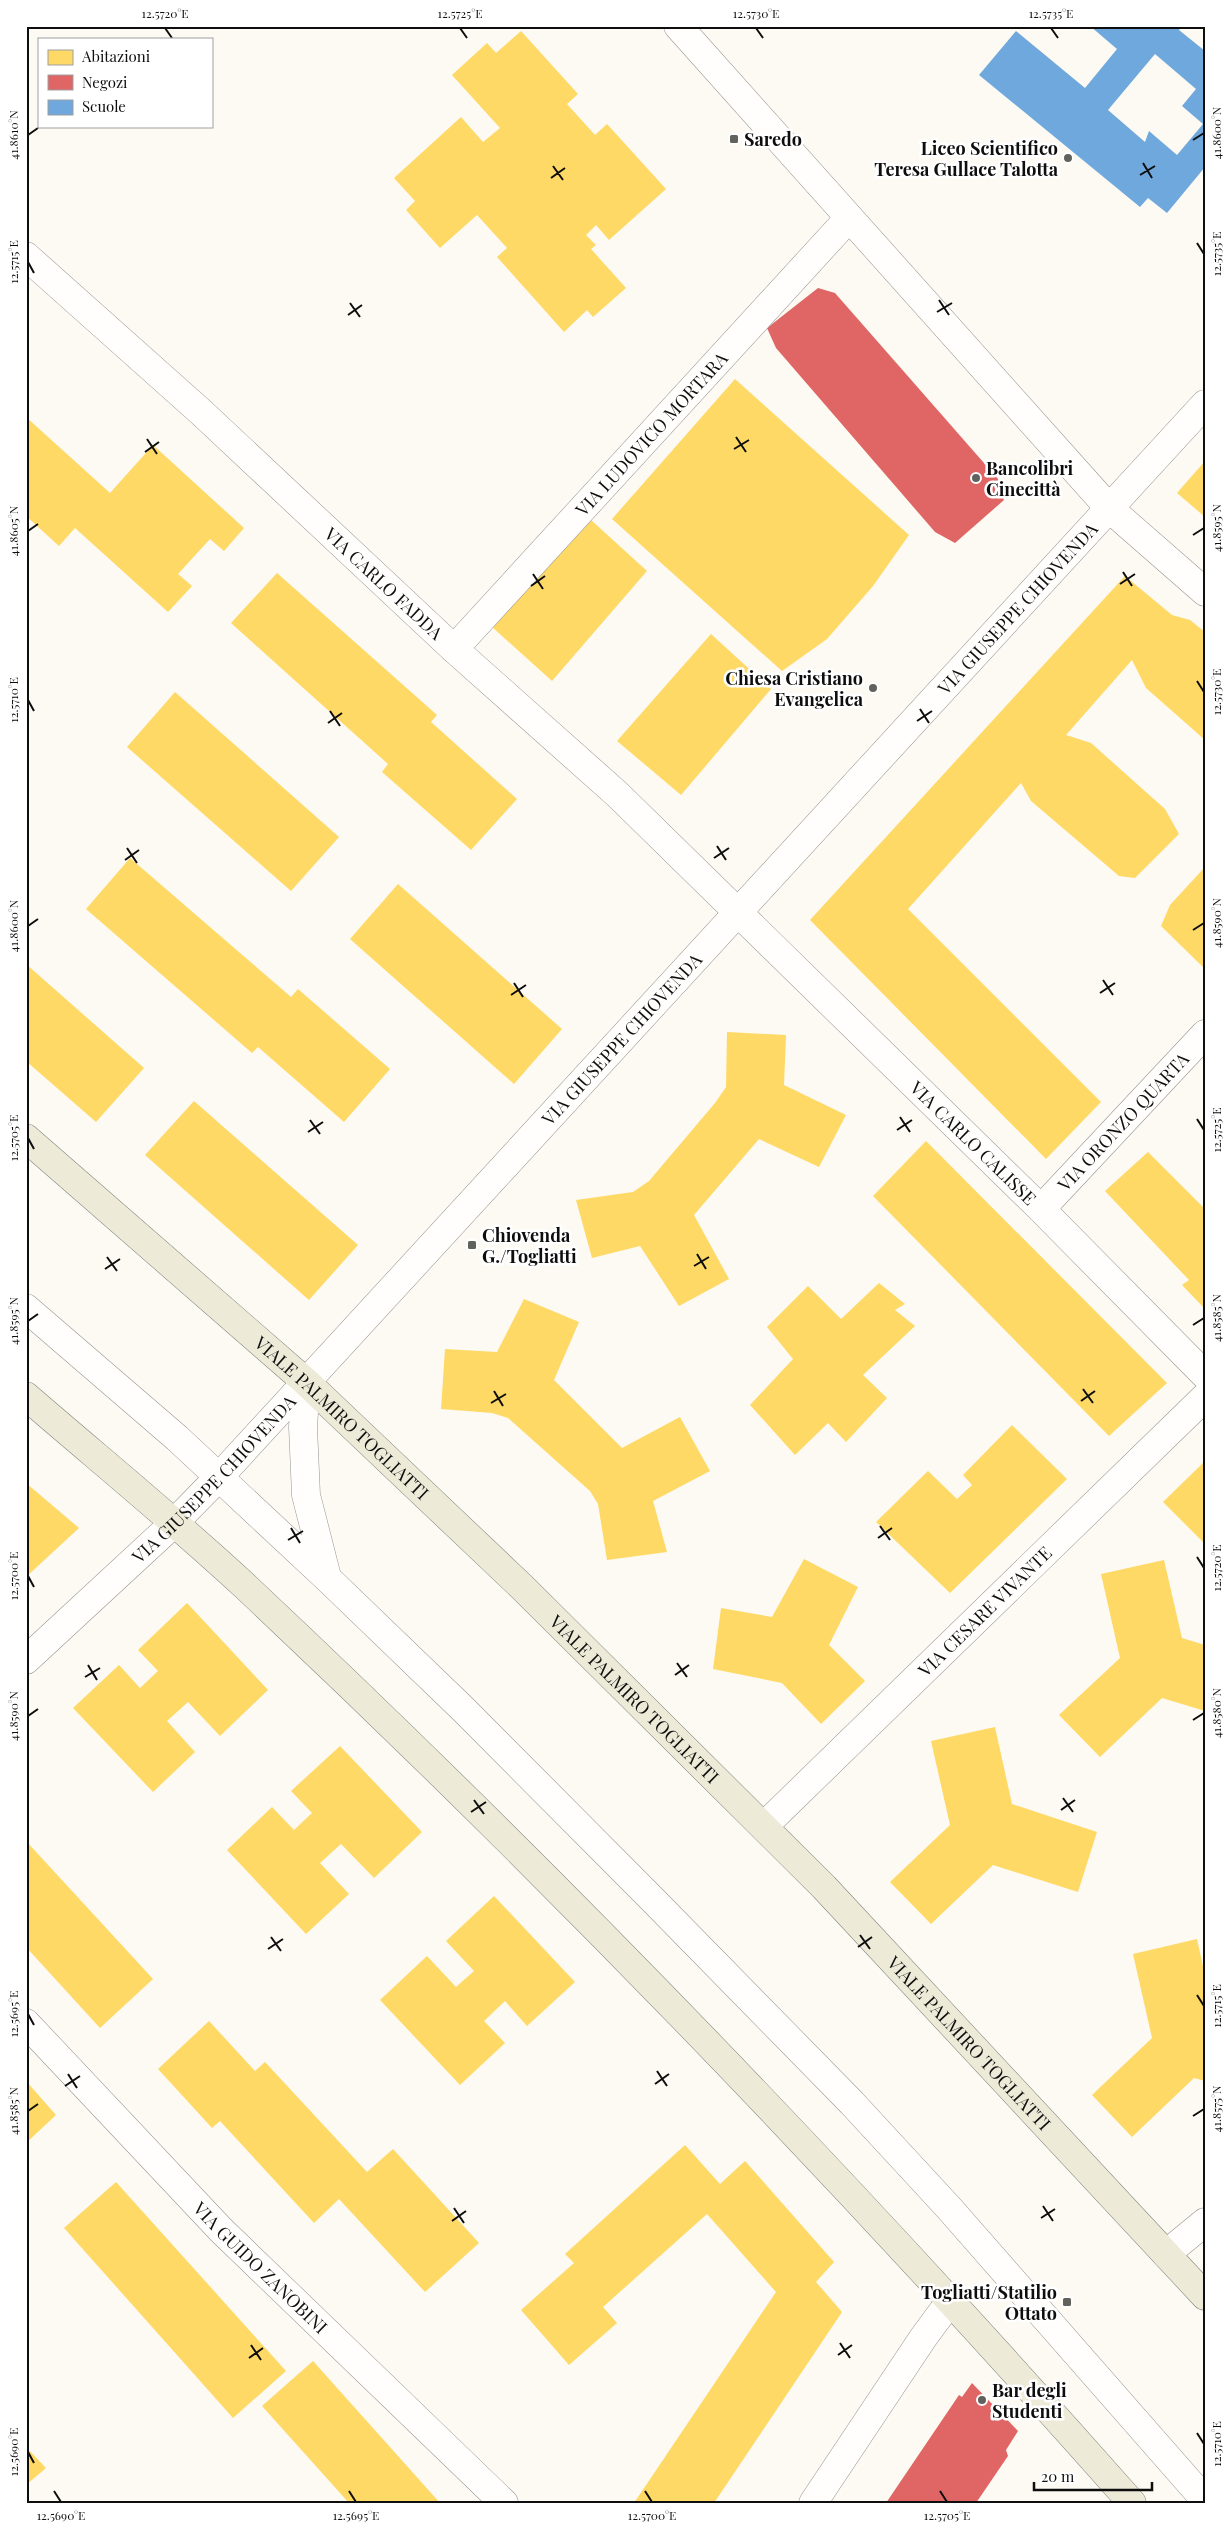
<svg xmlns="http://www.w3.org/2000/svg" width="1231" height="2529" viewBox="0 0 1231 2529" font-family="'Playfair Display',serif">
  <rect width="100%" height="100%" fill="#fcfaf2"/>
  <g fill="#ffd966">
    <path d="M 521,31 L 578,94 L 567,104 L 595,135 L 607,124 L 666,189 L 609,240 L 596,225 L 586,235 L 596,245 L 591,249 L 626,288 L 593,317 L 587,310 L 564,332 L 497,257 L 507,248 L 477,215 L 440,248 L 406,210 L 415,201 L 394,178 L 461,117 L 483,142 L 500,128 L 452,75 L 487,43 L 496,53 Z"/>
    <path d="M 735,379 L 909,535 L 873,586 L 827,639 L 782,671 L 612,519 Z"/>
    <path d="M 26,417 L 110,493 L 153,445 L 244,528 L 224,551 L 210,539 L 178,574 L 192,586 L 168,612 L 75,528 L 59,546 L 26,516 Z"/>
    <path d="M 1205,461 L 1205,517 L 1177,493 Z"/>
    <path d="M 591,520 L 647,571 L 552,681 L 491,626 Z"/>
    <path d="M 277,573 L 437,715 L 431,722 L 517,799 L 471,850 L 382,772 L 388,764 L 231,623 Z"/>
    <path d="M 1125,576 L 1172,615 L 1190,620 L 1205,632 L 1205,740 L 1146,688 L 1132,660 L 1066,735 L 1091,743 L 1165,809 L 1179,834 L 1135,878 L 1119,876 L 1031,801 L 1021,783 L 908,909 L 1101,1102 L 1046,1159 L 810,920 Z"/>
    <path d="M 711,634 L 771,689 L 681,795 L 617,741 Z"/>
    <path d="M 175,692 L 339,837 L 291,891 L 127,747 Z"/>
    <path d="M 130,858 L 291,997 L 298,989 L 390,1069 L 344,1122 L 258,1047 L 252,1053 L 86,909 Z"/>
    <path d="M 1205,867 L 1205,969 L 1161,926 L 1170,905 Z"/>
    <path d="M 398,884 L 562,1029 L 514,1084 L 350,939 Z"/>
    <path d="M 26,964 L 144,1068 L 96,1122 L 26,1061 Z"/>
    <path d="M 727,1032 L 786,1035 L 784,1085 L 846,1115 L 819,1167 L 759,1139 L 694,1215 L 729,1279 L 679,1306 L 640,1246 L 592,1258 L 576,1200 L 633,1192 L 649,1181 L 715,1103 L 726,1087 Z"/>
    <path d="M 194,1101 L 358,1245 L 309,1300 L 145,1155 Z"/>
    <path d="M 926,1141 L 1167,1383 L 1109,1436 L 873,1196 Z"/>
    <path d="M 1148,1152 L 1205,1209 L 1205,1309 L 1182,1285 L 1189,1280 L 1105,1191 Z"/>
    <path d="M 879,1283 L 905,1304 L 895,1310 L 915,1326 L 863,1375 L 887,1398 L 846,1442 L 828,1423 L 795,1455 L 750,1405 L 793,1359 L 767,1327 L 808,1286 L 841,1319 Z"/>
    <path d="M 524,1299 L 579,1322 L 554,1380 L 622,1448 L 680,1417 L 710,1471 L 653,1501 L 667,1552 L 607,1560 L 598,1504 L 590,1491 L 508,1418 L 492,1413 L 441,1409 L 445,1349 L 497,1352 Z"/>
    <path d="M 1012,1425 L 1067,1479 L 950,1593 L 876,1522 L 928,1471 L 957,1499 L 972,1485 L 963,1475 Z"/>
    <path d="M 1205,1461 L 1205,1544 L 1163,1502 Z"/>
    <path d="M 26,1483 L 79,1528 L 26,1577 Z"/>
    <path d="M 804,1559 L 858,1587 L 829,1645 L 865,1681 L 821,1724 L 782,1683 L 713,1669 L 721,1608 L 772,1617 Z"/>
    <path d="M 1164,1560 L 1182,1638 L 1205,1645 L 1205,1711 L 1162,1698 L 1100,1757 L 1059,1715 L 1120,1658 L 1101,1574 Z"/>
    <path d="M 187,1603 L 268,1690 L 220,1736 L 188,1702 L 167,1721 L 195,1752 L 153,1792 L 73,1708 L 119,1665 L 140,1688 L 158,1671 L 138,1650 Z"/>
    <path d="M 995,1727 L 1012,1804 L 1097,1832 L 1078,1892 L 993,1865 L 931,1924 L 890,1882 L 950,1825 L 931,1741 Z"/>
    <path d="M 340,1746 L 422,1832 L 374,1878 L 341,1844 L 320,1863 L 349,1894 L 306,1934 L 227,1850 L 272,1807 L 294,1830 L 312,1813 L 291,1791 Z"/>
    <path d="M 26,1841 L 153,1979 L 100,2028 L 26,1947 Z"/>
    <path d="M 494,1896 L 575,1982 L 527,2026 L 505,2001 L 484,2021 L 505,2043 L 460,2085 L 380,2000 L 427,1956 L 456,1987 L 474,1971 L 446,1941 Z"/>
    <path d="M 1197,1939 L 1205,1975 L 1205,2081 L 1194,2078 L 1132,2137 L 1092,2095 L 1152,2038 L 1133,1954 Z"/>
    <path d="M 209,2021 L 255,2071 L 265,2062 L 367,2172 L 393,2149 L 479,2243 L 425,2292 L 339,2199 L 314,2223 L 220,2121 L 212,2128 L 158,2069 Z"/>
    <path d="M 26,2081 L 56,2115 L 26,2143 Z"/>
    <path d="M 685,2145 L 720,2184 L 745,2161 L 834,2262 L 816,2282 L 842,2312 L 714,2503 L 634,2503 L 776,2292 L 707,2214 L 603,2307 L 617,2323 L 569,2365 L 521,2310 L 574,2263 L 565,2254 Z"/>
    <path d="M 116,2182 L 286,2371 L 233,2418 L 64,2228 Z"/>
    <path d="M 313,2361 L 440,2503 L 349,2503 L 262,2406 Z"/>
    <path d="M 26,2447 L 46,2468 L 26,2485 Z"/>
  </g>
  <g fill="#e06666">
    <path d="M 818,288 L 835,293 L 998,479 L 1004,500 L 955,543 L 935,532 L 776,348 L 767,328 Z"/>
    <path d="M 972,2383 L 1018,2431 L 1006,2450 L 1008,2456 L 976,2503 L 886,2503 L 959,2395 L 962,2397 Z"/>
  </g>
  <path fill="#6fa8dc" fill-rule="evenodd" d="M 1090,26 L 1182,26 L 1179,30 L 1205,51 L 1205,167 L 1167,213 L 1148,198 L 1140,207 L 979,75 L 1016,31 L 1085,88 L 1117,49 ZM 1155,54 L 1196,89 L 1182,106 L 1203,124 L 1177,155 L 1149,131 L 1145,142 L 1108,110 Z"/>
  <g fill="none" stroke-linecap="round" stroke-linejoin="round">
    <defs>
      <g id="minor">
        <path d="M 678,26 L 1110,509 L 1205,592"/>
        <path id="s1" d="M 26,256 L 201,412 L 454,649 L 617,794 L 1041,1209 L 1205,1375"/>
        <path id="s2" d="M 454,649 L 849,218"/>
        <path id="s3" d="M 1041,1209 L 1205,1034"/>
        <path d="M 26,1308 L 177,1438 L 327,1578 L 463,1709 L 655,1902 L 852,2103 L 949,2208 L 1205,2500"/>
        <path d="M 306,1382 L 303,1427 L 306,1495 L 327,1577"/>
        <path id="s4" d="M 26,1660 L 173,1524 L 219,1477 L 1205,404"/>
        <path id="s5" d="M 764,1826 L 1205,1397"/>
        <path id="s6" d="M 26,2023 L 221,2230 L 504,2503"/>
        <path d="M 1166,2254 L 1205,2222"/>
        <path d="M 813,2503 L 923,2338 L 951,2300"/>
      </g>
      <g id="major">
        <path id="s7" d="M 26,1138 L 306,1382 L 522,1587 L 824,1887 L 1205,2296"/>
        <path d="M 26,1396 C 100,1460 175,1521 246,1587 C 556,1878 851,2185 1132,2503"/>
      </g>
    </defs>
    <use href="#minor" stroke="#959491" stroke-width="29"/>
    <use href="#major" stroke="#82827e" stroke-width="29"/>
    <use href="#minor" stroke="#fffefd" stroke-width="28"/>
    <use href="#major" stroke="#edead8" stroke-width="28"/>
  </g>
  <path fill="none" stroke="#0e0e0e" stroke-width="2" d="M 165,28 L 172,38M 460,28 L 467,38M 756,28 L 763,38M 1051,28 L 1058,38M 28,135 L 38,128M 1193,140 L 1204,133M 1143,163 L 1152,178M 553,166 L 563,180M 1140,175 L 1155,166M 551,178 L 565,168M 1197,243 L 1204,254M 28,262 L 34,273M 939,300 L 949,315M 350,303 L 360,317M 937,312 L 952,303M 348,315 L 362,305M 736,437 L 746,452M 147,439 L 157,454M 734,449 L 749,440M 145,452 L 159,442M 28,531 L 38,524M 1193,535 L 1204,528M 1123,572 L 1132,586M 533,574 L 543,589M 1120,584 L 1135,574M 531,586 L 545,576M 1197,681 L 1204,692M 28,700 L 34,711M 920,709 L 929,723M 330,711 L 340,726M 917,721 L 932,711M 328,723 L 342,713M 717,846 L 726,860M 127,848 L 137,863M 714,858 L 729,848M 125,860 L 139,850M 28,926 L 38,919M 1193,930 L 1204,923M 1103,980 L 1113,995M 514,983 L 523,997M 1100,993 L 1115,983M 511,995 L 526,985M 900,1117 L 910,1132M 1197,1119 L 1204,1130M 310,1120 L 320,1134M 897,1130 L 912,1120M 308,1132 L 323,1122M 28,1138 L 34,1149M 697,1254 L 706,1269M 107,1257 L 117,1271M 694,1266 L 709,1257M 105,1269 L 120,1259M 28,1321 L 38,1314M 1193,1325 L 1204,1318M 1083,1389 L 1093,1403M 494,1391 L 503,1406M 1081,1401 L 1095,1391M 491,1403 L 506,1394M 880,1526 L 890,1540M 291,1528 L 300,1543M 878,1538 L 892,1528M 288,1540 L 303,1531M 1197,1557 L 1204,1568M 28,1576 L 34,1587M 677,1663 L 687,1677M 88,1665 L 97,1680M 675,1675 L 689,1665M 85,1677 L 100,1668M 28,1716 L 38,1709M 1193,1720 L 1204,1713M 1063,1798 L 1073,1812M 474,1800 L 484,1814M 1061,1810 L 1075,1800M 471,1812 L 486,1802M 860,1935 L 870,1949M 271,1937 L 281,1951M 858,1947 L 872,1937M 268,1949 L 283,1939M 1197,1995 L 1204,2006M 28,2014 L 34,2025M 657,2071 L 667,2086M 68,2074 L 77,2088M 655,2084 L 669,2074M 65,2086 L 80,2076M 28,2111 L 38,2104M 1193,2116 L 1204,2109M 1043,2206 L 1053,2221M 454,2208 L 464,2223M 1041,2218 L 1055,2209M 452,2221 L 466,2211M 840,2343 L 850,2358M 251,2345 L 261,2360M 838,2355 L 852,2345M 249,2358 L 263,2348M 1197,2433 L 1204,2444M 28,2452 L 34,2463M 54,2491 L 61,2502M 349,2491 L 356,2502M 645,2491 L 652,2502M 940,2491 L 947,2502"/>
  <g fill="#61615e" stroke="#fff" stroke-width="2">
    <rect x="729" y="134" width="10" height="10" rx="2.5"/>
    <circle cx="1068" cy="158" r="5"/>
    <circle cx="976" cy="478" r="5"/>
    <circle cx="873" cy="688" r="5"/>
    <rect x="467" y="1240" width="10" height="10" rx="2.5"/>
    <rect x="1062" y="2297" width="10" height="10" rx="2.5"/>
    <circle cx="982" cy="2400" r="5"/>
  </g>
  <g text-anchor="middle" dominant-baseline="central" stroke-width="5" stroke-linejoin="round" paint-order="stroke">
    <g font-size="18" font-weight="bold" fill="#0e0e0e" stroke="#fff" text-anchor="start">
      <text x="744" y="139">Saredo</text>
      <text x="1058" y="148" text-anchor="end">Liceo Scientifico<tspan x="1058" dy="21">Teresa Gullace Talotta</tspan></text>
      <text x="986" y="468">Bancolibri<tspan x="986" dy="21">Cinecittà</tspan></text>
      <text x="863" y="678" text-anchor="end">Chiesa Cristiano<tspan x="863" dy="21">Evangelica</tspan></text>
      <text x="482" y="1235">Chiovenda<tspan x="482" dy="21">G./Togliatti</tspan></text>
      <text x="1057" y="2292" text-anchor="end">Togliatti/Statilio<tspan x="1057" dy="21">Ottato</tspan></text>
      <text x="992" y="2390">Bar degli<tspan x="992" dy="21">Studenti</tspan></text>
    </g>
    <g font-size="18" fill="#0e0e0e" stroke="#fff">
      <text stroke="none"><textPath href="#s2" startOffset="292">VIA LUDOVICO MORTARA</textPath></text>
      <text stroke="none"><textPath href="#s1" startOffset="485">VIA CARLO FADDA</textPath></text>
      <text stroke="none"><textPath href="#s4" startOffset="1446">VIA GIUSEPPE CHIOVENDA</textPath></text>
      <text stroke="none"><textPath href="#s4" startOffset="861">VIA GIUSEPPE CHIOVENDA</textPath></text>
      <text stroke="none"><textPath href="#s3" startOffset="120">VIA ORONZO QUARTA</textPath></text>
      <text stroke="none"><textPath href="#s1" startOffset="1298">VIA CARLO CALISSE</textPath></text>
      <text stroke="none"><textPath href="#s7" startOffset="422">VIALE PALMIRO TOGLIATTI</textPath></text>
      <text stroke="none"><textPath href="#s4" startOffset="261">VIA GIUSEPPE CHIOVENDA</textPath></text>
      <text stroke="none"><textPath href="#s5" startOffset="308">VIA CESARE VIVANTE</textPath></text>
      <text stroke="none"><textPath href="#s7" startOffset="828">VIALE PALMIRO TOGLIATTI</textPath></text>
      <text stroke="none"><textPath href="#s7" startOffset="1308">VIALE PALMIRO TOGLIATTI</textPath></text>
      <text stroke="none"><textPath href="#s6" startOffset="339">VIA GUIDO ZANOBINI</textPath></text>
    </g>
  </g>
  <rect width="1231" height="2529" fill="none" stroke="#ffffff" stroke-width="55"/>
  <rect x="38" y="38" width="175" height="90" fill="#ffffff" stroke="#9f9f9f"/>
  <rect x="48" y="50" width="25" height="15" fill="#ffd966" stroke="#9f9f9f"/>
  <text x="82" y="62" font-size="15" fill="#0e0e0e">Abitazioni</text>
  <rect x="48" y="75" width="25" height="15" fill="#e06666" stroke="#9f9f9f"/>
  <text x="82" y="88" font-size="15" fill="#0e0e0e">Negozi</text>
  <rect x="48" y="100" width="25" height="15" fill="#6fa8dc" stroke="#9f9f9f"/>
  <text x="82" y="112" font-size="15" fill="#0e0e0e">Scuole</text>
  <path d="M1034 2482v8h118v-8" fill="none" stroke="#0e0e0e" stroke-width="2.5"/>
  <text x="1041" y="2482" font-size="15" fill="#0e0e0e" stroke="#ffffff" stroke-width="4" paint-order="stroke">20 m</text>
  <rect x="28" y="28" width="1176" height="2474" fill="none" stroke="#0e0e0e" stroke-width="2"/>
  <g font-size="12" text-anchor="middle" fill="#0e0e0e">
    <text x="165" y="18">12.5720°E</text>
    <text x="460" y="18">12.5725°E</text>
    <text x="756" y="18">12.5730°E</text>
    <text x="1051" y="18">12.5735°E</text>
    <text transform="translate(1217 133) rotate(-90)" y="4">41.8600°N</text>
    <text transform="translate(14 135) rotate(-90)" y="4">41.8610°N</text>
    <text transform="translate(1217 254) rotate(-90)" y="4">12.5735°E</text>
    <text transform="translate(14 262) rotate(-90)" y="4">12.5715°E</text>
    <text transform="translate(1217 528) rotate(-90)" y="4">41.8595°N</text>
    <text transform="translate(14 531) rotate(-90)" y="4">41.8605°N</text>
    <text transform="translate(1217 692) rotate(-90)" y="4">12.5730°E</text>
    <text transform="translate(14 700) rotate(-90)" y="4">12.5710°E</text>
    <text transform="translate(1217 923) rotate(-90)" y="4">41.8590°N</text>
    <text transform="translate(14 926) rotate(-90)" y="4">41.8600°N</text>
    <text transform="translate(1217 1130) rotate(-90)" y="4">12.5725°E</text>
    <text transform="translate(14 1138) rotate(-90)" y="4">12.5705°E</text>
    <text transform="translate(1217 1318) rotate(-90)" y="4">41.8585°N</text>
    <text transform="translate(14 1321) rotate(-90)" y="4">41.8595°N</text>
    <text transform="translate(1217 1568) rotate(-90)" y="4">12.5720°E</text>
    <text transform="translate(14 1576) rotate(-90)" y="4">12.5700°E</text>
    <text transform="translate(1217 1713) rotate(-90)" y="4">41.8580°N</text>
    <text transform="translate(14 1716) rotate(-90)" y="4">41.8590°N</text>
    <text transform="translate(1217 2006) rotate(-90)" y="4">12.5715°E</text>
    <text transform="translate(14 2014) rotate(-90)" y="4">12.5695°E</text>
    <text transform="translate(1217 2109) rotate(-90)" y="4">41.8575°N</text>
    <text transform="translate(14 2111) rotate(-90)" y="4">41.8585°N</text>
    <text transform="translate(1217 2444) rotate(-90)" y="4">12.5710°E</text>
    <text transform="translate(14 2452) rotate(-90)" y="4">12.5690°E</text>
    <text x="61" y="2520">12.5690°E</text>
    <text x="356" y="2520">12.5695°E</text>
    <text x="652" y="2520">12.5700°E</text>
    <text x="947" y="2520">12.5705°E</text>
  </g>
</svg>
